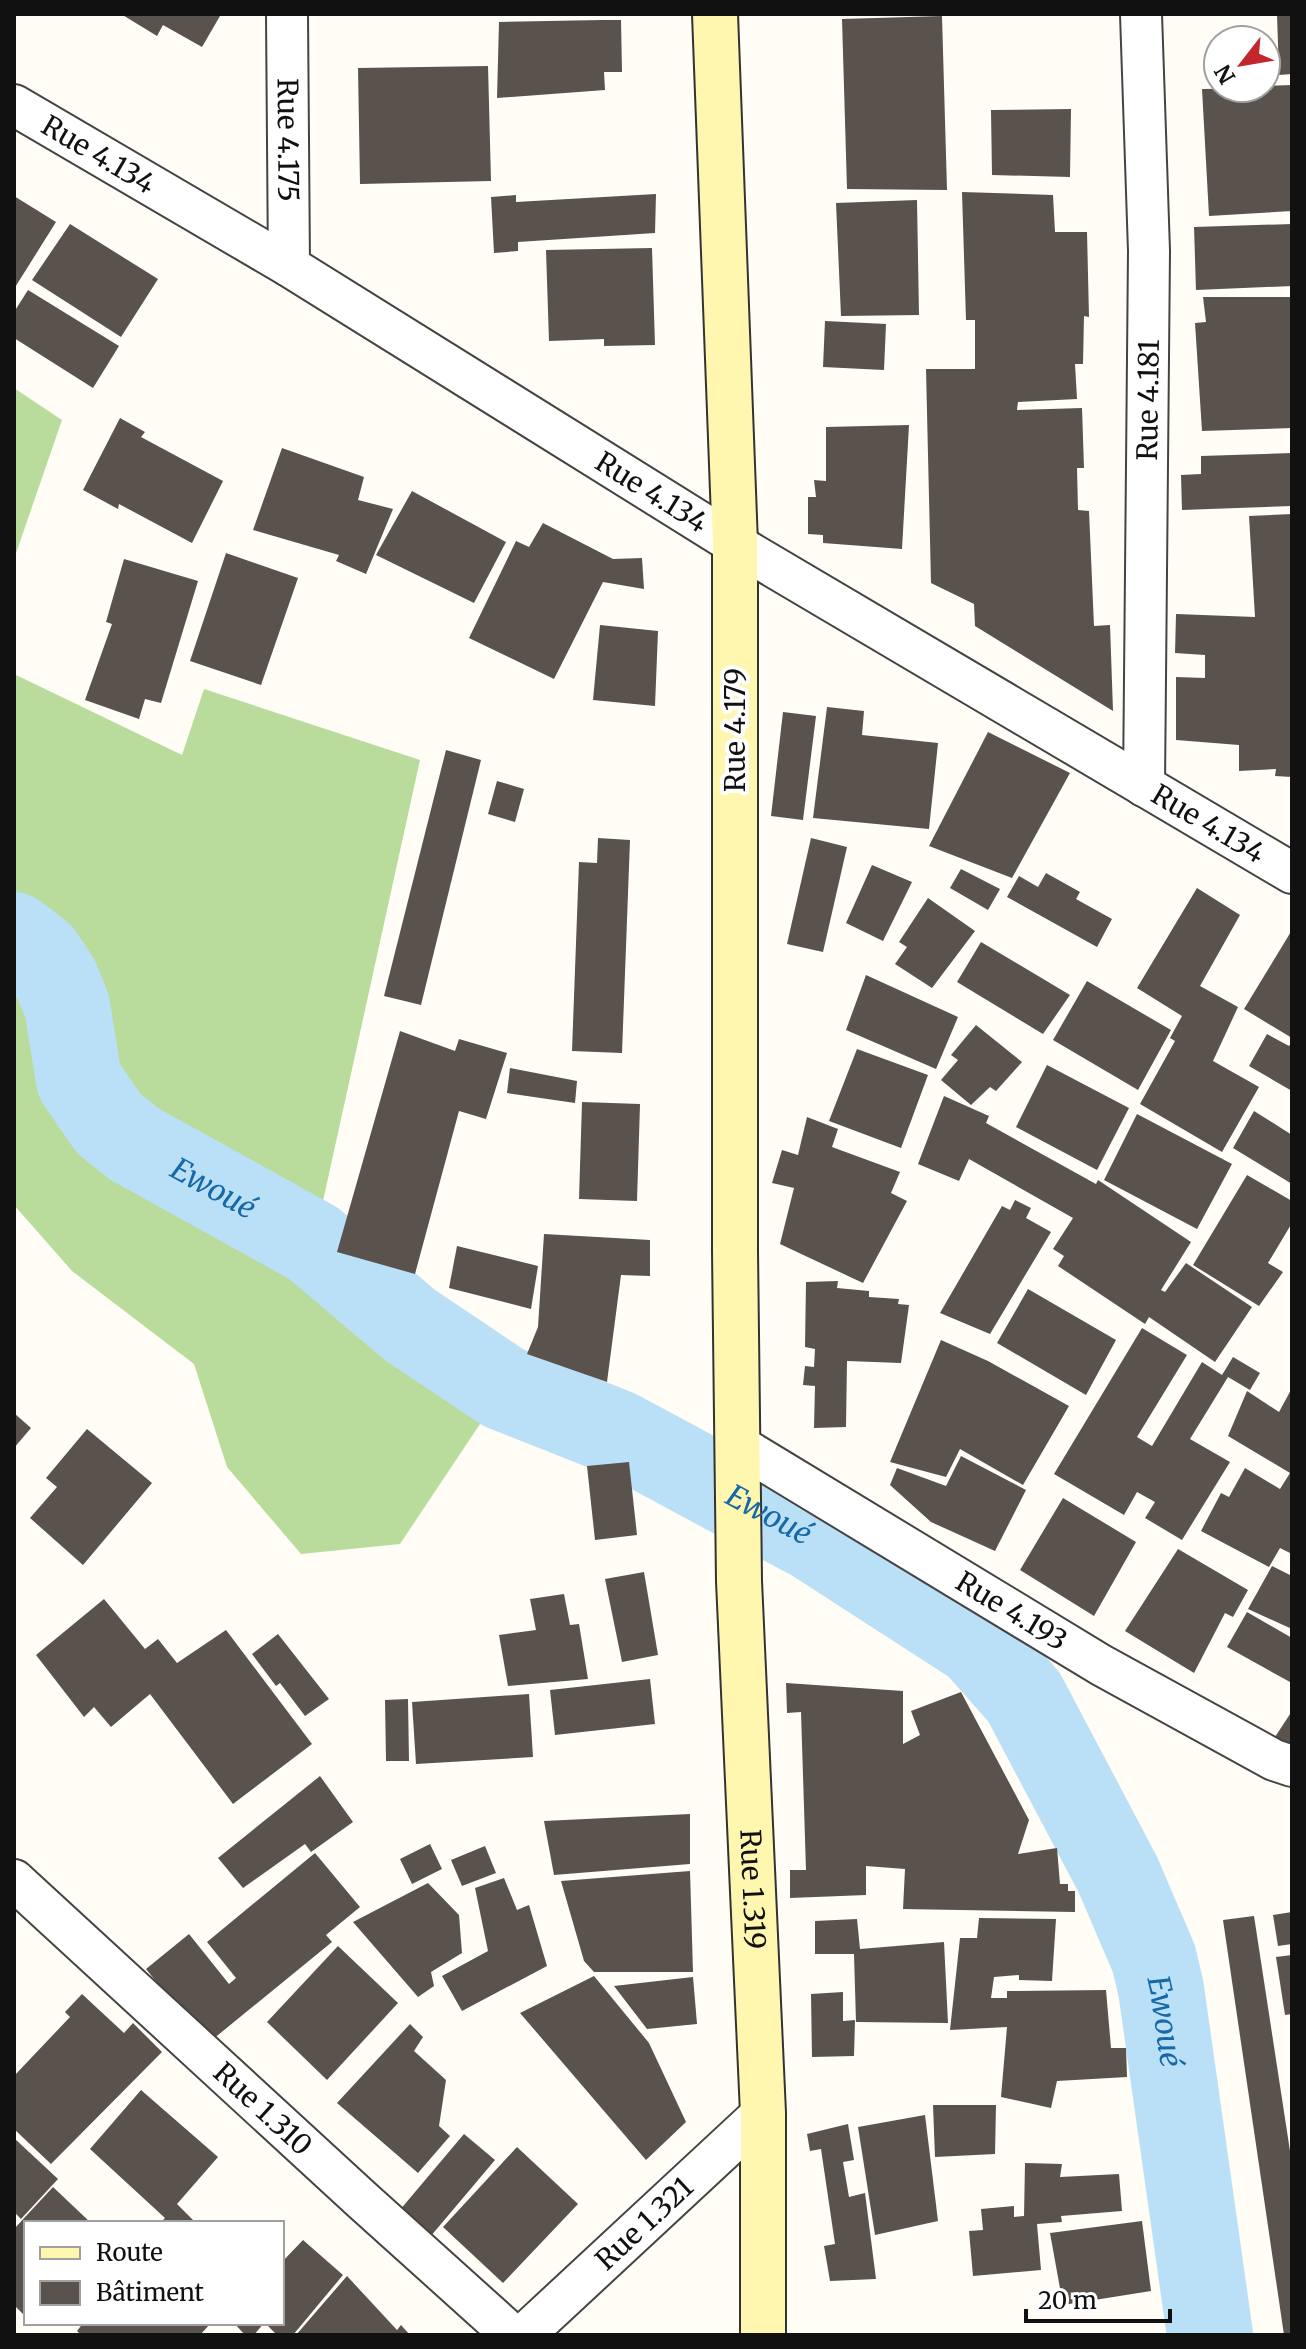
<svg xmlns="http://www.w3.org/2000/svg" width="1306" height="2349" viewBox="0 0 1306 2349" font-family="Merriweather,serif">
  <rect width="100%" height="100%" fill="#fffdf5"/>
  <g fill="#b9dc9c">
    <path d="M 14,388 L 62,420 L 14,559 Z"/>
    <path d="M 14,674 L 182,755 L 204,689 L 420,760 L 314,1242 L 410,1325 L 504,1388 L 400,1544 L 301,1554 L 227,1467 L 194,1364 L 72,1271 L 14,1205 Z"/>
  </g>
  <g fill="none" stroke-linecap="round" stroke-linejoin="round">
    <path stroke="#b9e0f7" stroke-width="86" id="s1" d="M 14,935 L 40,955 L 56,979 L 67,1006 L 79,1080 L 109,1124 L 136,1145 L 313,1243 L 410,1325 L 504,1388 L 618,1433 L 813,1538 L 977,1644 L 1024,1697 L 1118,1875 L 1154,1959 L 1161,1989 L 1210,2335"/>
  </g>
  <g fill="#5a524d">
    <path d="M 121,14 L 216,14 L 220,16 L 202,47 L 163,25 L 157,36 Z"/>
    <path d="M 1277,14 L 1292,14 L 1292,74 L 1279,75 Z"/>
    <path d="M 942,16 L 947,190 L 847,189 L 842,19 Z"/>
    <path d="M 602,20 L 621,20 L 622,72 L 604,72 L 605,90 L 497,98 L 499,22 Z"/>
    <path d="M 488,66 L 491,181 L 360,184 L 358,68 Z"/>
    <path d="M 1292,85 L 1292,211 L 1209,216 L 1202,89 L 1266,88 L 1266,86 Z"/>
    <path d="M 1071,109 L 1070,177 L 992,175 L 991,110 Z"/>
    <path d="M 962,192 L 1053,195 L 1055,232 L 1087,232 L 1089,317 L 1084,316 L 1083,364 L 1075,364 L 1077,399 L 1018,402 L 1017,410 L 1082,408 L 1084,468 L 1077,468 L 1078,510 L 1089,511 L 1094,626 L 1110,625 L 1113,711 L 975,626 L 974,604 L 931,583 L 926,369 L 975,369 L 975,320 L 966,320 Z"/>
    <path d="M 656,194 L 655,233 L 518,242 L 518,251 L 494,253 L 491,197 L 516,195 L 516,202 Z"/>
    <path d="M 14,196 L 56,222 L 14,289 Z"/>
    <path d="M 917,200 L 919,315 L 841,316 L 836,203 Z"/>
    <path d="M 70,224 L 158,279 L 121,337 L 32,280 Z"/>
    <path d="M 1292,224 L 1292,286 L 1196,290 L 1194,227 Z"/>
    <path d="M 652,248 L 655,345 L 604,346 L 604,339 L 549,341 L 546,250 Z"/>
    <path d="M 28,290 L 119,346 L 93,388 L 14,338 L 14,312 Z"/>
    <path d="M 1203,297 L 1292,297 L 1292,428 L 1202,431 L 1195,323 L 1206,322 Z"/>
    <path d="M 825,321 L 886,324 L 884,370 L 823,367 Z"/>
    <path d="M 120,418 L 145,432 L 141,437 L 223,481 L 192,543 L 119,504 L 118,509 L 83,490 Z"/>
    <path d="M 909,425 L 902,549 L 823,543 L 823,535 L 808,534 L 808,497 L 816,497 L 814,480 L 826,481 L 826,427 Z"/>
    <path d="M 282,448 L 364,477 L 358,500 L 393,509 L 366,574 L 336,561 L 339,555 L 253,530 Z"/>
    <path d="M 1292,453 L 1292,506 L 1182,510 L 1181,475 L 1201,474 L 1201,456 Z"/>
    <path d="M 412,491 L 506,542 L 474,603 L 376,555 Z"/>
    <path d="M 1292,514 L 1292,777 L 1275,776 L 1276,769 L 1239,771 L 1239,745 L 1176,740 L 1176,677 L 1205,678 L 1205,655 L 1175,653 L 1176,614 L 1255,617 L 1249,516 Z"/>
    <path d="M 543,523 L 613,559 L 642,558 L 644,589 L 603,582 L 554,679 L 469,638 L 516,541 L 529,547 Z"/>
    <path d="M 226,553 L 298,578 L 261,685 L 190,661 Z"/>
    <path d="M 124,559 L 198,581 L 161,703 L 145,699 L 139,719 L 85,700 L 112,624 L 106,622 Z"/>
    <path d="M 600,625 L 658,631 L 655,706 L 593,700 Z"/>
    <path d="M 827,707 L 864,711 L 862,735 L 938,743 L 929,829 L 813,818 Z"/>
    <path d="M 783,712 L 816,716 L 803,820 L 771,816 Z"/>
    <path d="M 988,732 L 1070,773 L 1012,878 L 929,846 Z"/>
    <path d="M 446,750 L 481,760 L 421,1005 L 384,996 Z"/>
    <path d="M 497,781 L 524,789 L 515,822 L 488,814 Z"/>
    <path d="M 598,838 L 630,840 L 622,1053 L 572,1051 L 579,862 L 597,863 Z"/>
    <path d="M 811,838 L 847,847 L 823,952 L 787,944 Z"/>
    <path d="M 872,865 L 912,882 L 883,941 L 846,923 Z"/>
    <path d="M 961,869 L 1000,889 L 988,910 L 950,888 Z"/>
    <path d="M 1046,873 L 1080,892 L 1076,899 L 1112,919 L 1097,947 L 1007,897 L 1019,876 L 1038,887 Z"/>
    <path d="M 1197,888 L 1240,915 L 1200,986 L 1238,1007 L 1213,1061 L 1259,1087 L 1222,1152 L 1140,1104 L 1175,1041 L 1170,1038 L 1182,1016 L 1137,988 Z"/>
    <path d="M 928,898 L 975,931 L 932,988 L 895,964 L 907,947 L 899,942 Z"/>
    <path d="M 1292,930 L 1292,1038 L 1244,1009 Z"/>
    <path d="M 981,942 L 1070,995 L 1043,1034 L 957,982 Z"/>
    <path d="M 866,975 L 958,1017 L 936,1069 L 846,1030 Z"/>
    <path d="M 1087,981 L 1171,1030 L 1138,1090 L 1053,1040 Z"/>
    <path d="M 976,1025 L 1022,1062 L 996,1091 L 990,1087 L 971,1105 L 941,1080 L 958,1060 L 951,1055 Z"/>
    <path d="M 400,1031 L 455,1051 L 459,1039 L 507,1053 L 486,1119 L 459,1111 L 415,1274 L 337,1252 Z"/>
    <path d="M 1267,1034 L 1289,1046 L 1292,1042 L 1292,1091 L 1249,1066 Z"/>
    <path d="M 857,1049 L 928,1075 L 901,1148 L 829,1121 Z"/>
    <path d="M 1047,1065 L 1129,1108 L 1097,1170 L 1016,1127 Z"/>
    <path d="M 510,1068 L 577,1081 L 575,1103 L 507,1093 Z"/>
    <path d="M 944,1096 L 989,1116 L 986,1123 L 1096,1184 L 1098,1180 L 1191,1242 L 1161,1290 L 1165,1292 L 1186,1263 L 1252,1307 L 1215,1362 L 1149,1317 L 1145,1324 L 1058,1266 L 1064,1256 L 1053,1249 L 1073,1218 L 969,1159 L 959,1181 L 918,1164 Z"/>
    <path d="M 582,1102 L 640,1104 L 637,1201 L 579,1199 Z"/>
    <path d="M 1254,1111 L 1292,1135 L 1292,1184 L 1233,1148 Z"/>
    <path d="M 1137,1114 L 1232,1164 L 1197,1229 L 1104,1180 Z"/>
    <path d="M 807,1117 L 838,1129 L 832,1147 L 900,1172 L 891,1193 L 907,1201 L 863,1283 L 780,1244 L 794,1188 L 772,1183 L 782,1150 L 798,1155 Z"/>
    <path d="M 1247,1175 L 1292,1201 L 1292,1223 L 1268,1263 L 1283,1272 L 1259,1306 L 1193,1265 Z"/>
    <path d="M 1015,1200 L 1031,1208 L 1026,1218 L 1051,1232 L 990,1334 L 940,1313 L 1002,1206 L 1010,1210 Z"/>
    <path d="M 544,1234 L 650,1240 L 650,1276 L 621,1275 L 607,1382 L 527,1354 L 538,1327 Z"/>
    <path d="M 457,1246 L 538,1266 L 531,1309 L 449,1288 Z"/>
    <path d="M 838,1281 L 837,1288 L 869,1291 L 869,1297 L 899,1299 L 898,1304 L 909,1305 L 901,1363 L 847,1361 L 846,1427 L 814,1428 L 815,1386 L 803,1385 L 805,1366 L 814,1367 L 815,1349 L 805,1347 L 806,1282 Z"/>
    <path d="M 1028,1289 L 1116,1340 L 1086,1395 L 997,1343 Z"/>
    <path d="M 1142,1328 L 1187,1355 L 1137,1437 L 1152,1446 L 1202,1362 L 1222,1375 L 1233,1357 L 1260,1373 L 1250,1390 L 1228,1377 L 1190,1439 L 1230,1462 L 1182,1540 L 1145,1518 L 1155,1502 L 1137,1492 L 1124,1515 L 1054,1474 Z"/>
    <path d="M 941,1340 L 988,1361 L 1069,1406 L 1023,1485 L 960,1449 L 946,1477 L 890,1462 Z"/>
    <path d="M 1292,1388 L 1292,1554 L 1280,1548 L 1269,1567 L 1201,1531 L 1221,1493 L 1229,1497 L 1245,1468 L 1280,1489 L 1290,1473 L 1228,1436 L 1247,1391 L 1279,1412 Z"/>
    <path d="M 14,1413 L 31,1428 L 14,1448 Z"/>
    <path d="M 87,1429 L 152,1483 L 83,1565 L 30,1518 L 57,1487 L 46,1478 Z"/>
    <path d="M 961,1456 L 1026,1490 L 995,1551 L 931,1522 L 890,1485 L 897,1468 L 946,1486 Z"/>
    <path d="M 629,1462 L 637,1535 L 595,1540 L 587,1466 Z"/>
    <path d="M 1063,1498 L 1136,1542 L 1094,1616 L 1020,1570 Z"/>
    <path d="M 1178,1549 L 1248,1590 L 1233,1617 L 1225,1613 L 1194,1673 L 1125,1631 Z"/>
    <path d="M 1272,1566 L 1292,1576 L 1292,1629 L 1248,1609 Z"/>
    <path d="M 644,1572 L 658,1655 L 622,1662 L 605,1579 Z"/>
    <path d="M 564,1594 L 570,1625 L 579,1624 L 588,1679 L 508,1686 L 499,1635 L 536,1630 L 530,1599 Z"/>
    <path d="M 104,1599 L 145,1649 L 158,1639 L 177,1663 L 226,1630 L 312,1744 L 233,1804 L 150,1694 L 111,1727 L 94,1707 L 84,1717 L 36,1655 Z"/>
    <path d="M 1247,1612 L 1292,1638 L 1290,1682 L 1227,1647 Z"/>
    <path d="M 278,1634 L 329,1699 L 305,1716 L 280,1683 L 276,1686 L 252,1654 Z"/>
    <path d="M 650,1679 L 655,1724 L 555,1735 L 550,1690 Z"/>
    <path d="M 786,1683 L 903,1691 L 903,1744 L 920,1735 L 911,1711 L 961,1692 L 1029,1820 L 1018,1854 L 1057,1848 L 1060,1884 L 1068,1884 L 1068,1891 L 1075,1891 L 1075,1912 L 903,1909 L 905,1869 L 866,1866 L 866,1895 L 790,1898 L 790,1870 L 806,1870 L 801,1712 L 787,1713 Z"/>
    <path d="M 529,1694 L 533,1757 L 416,1764 L 412,1702 Z"/>
    <path d="M 408,1699 L 409,1761 L 386,1761 L 385,1700 Z"/>
    <path d="M 1292,1711 L 1292,1746 L 1275,1737 Z"/>
    <path d="M 320,1776 L 353,1822 L 311,1852 L 305,1844 L 243,1888 L 218,1858 Z"/>
    <path d="M 690,1814 L 690,1864 L 554,1875 L 544,1821 Z"/>
    <path d="M 430,1844 L 442,1869 L 412,1884 L 400,1859 Z"/>
    <path d="M 485,1846 L 496,1873 L 462,1886 L 451,1860 Z"/>
    <path d="M 315,1853 L 360,1907 L 326,1935 L 332,1942 L 207,2044 L 146,1969 L 189,1934 L 229,1984 L 236,1978 L 207,1942 Z"/>
    <path d="M 690,1871 L 693,1972 L 594,1972 L 584,1961 L 561,1881 Z"/>
    <path d="M 504,1878 L 517,1910 L 529,1905 L 547,1966 L 462,2011 L 442,1976 L 488,1951 L 475,1888 Z"/>
    <path d="M 428,1883 L 459,1915 L 462,1953 L 431,1972 L 434,1986 L 418,1997 L 353,1922 Z"/>
    <path d="M 1292,1912 L 1292,1944 L 1278,1946 L 1273,1915 Z"/>
    <path d="M 1254,1916 L 1292,2164 L 1292,2335 L 1284,2335 L 1223,1920 Z"/>
    <path d="M 979,1918 L 1056,1919 L 1052,1981 L 1019,1980 L 1019,1975 L 994,1977 L 991,1998 L 1007,1998 L 1007,1991 L 1106,1990 L 1111,2048 L 1126,2048 L 1127,2077 L 1057,2081 L 1051,2108 L 1001,2097 L 1007,2027 L 950,2030 L 960,1938 L 977,1938 Z"/>
    <path d="M 857,1919 L 860,1949 L 944,1942 L 948,2023 L 856,2022 L 854,1954 L 815,1954 L 815,1921 Z"/>
    <path d="M 338,1946 L 398,2003 L 327,2080 L 267,2022 Z"/>
    <path d="M 1292,1955 L 1292,2014 L 1285,2015 L 1276,1957 Z"/>
    <path d="M 594,1976 L 649,2043 L 686,2122 L 646,2160 L 520,2013 Z"/>
    <path d="M 693,1977 L 697,2024 L 647,2029 L 614,1986 Z"/>
    <path d="M 843,1992 L 843,2021 L 855,2020 L 854,2056 L 812,2057 L 811,1994 Z"/>
    <path d="M 82,1994 L 124,2033 L 133,2023 L 162,2052 L 51,2164 L 14,2129 L 14,2076 L 70,2017 L 65,2012 Z"/>
    <path d="M 410,2024 L 423,2037 L 414,2051 L 446,2080 L 439,2126 L 450,2136 L 418,2173 L 337,2103 Z"/>
    <path d="M 141,2090 L 218,2157 L 177,2204 L 196,2223 L 160,2223 L 165,2218 L 90,2149 Z"/>
    <path d="M 933,2105 L 996,2105 L 995,2154 L 935,2157 Z"/>
    <path d="M 925,2115 L 938,2221 L 875,2235 L 858,2127 Z"/>
    <path d="M 848,2124 L 854,2160 L 843,2162 L 849,2197 L 865,2193 L 876,2279 L 830,2281 L 824,2246 L 835,2244 L 821,2149 L 810,2151 L 807,2134 Z"/>
    <path d="M 464,2134 L 495,2160 L 430,2237 L 399,2211 Z"/>
    <path d="M 14,2138 L 58,2179 L 21,2219 L 14,2212 Z"/>
    <path d="M 517,2147 L 578,2204 L 503,2283 L 443,2227 Z"/>
    <path d="M 1025,2163 L 1062,2164 L 1060,2177 L 1119,2174 L 1122,2211 L 1061,2216 L 1062,2222 L 1037,2224 L 1041,2270 L 973,2276 L 969,2231 L 983,2230 L 981,2209 L 1014,2206 L 1014,2217 L 1024,2216 Z"/>
    <path d="M 53,2187 L 91,2223 L 26,2223 L 26,2317 L 14,2305 L 14,2229 Z"/>
    <path d="M 1142,2221 L 1151,2291 L 1063,2305 L 1050,2233 Z"/>
    <path d="M 303,2240 L 343,2275 L 293,2335 L 277,2335 L 265,2323 L 282,2323 L 282,2262 Z"/>
    <path d="M 347,2276 L 397,2330 L 401,2325 L 410,2335 L 296,2335 Z"/>
    <path d="M 83,2323 L 211,2323 L 200,2335 L 81,2335 L 77,2331 Z"/>
    <path d="M 234,2323 L 264,2323 L 254,2335 L 245,2335 Z"/>
  </g>
  <g fill="none" stroke-linecap="round" stroke-linejoin="round">
    <defs>
      <g id="street">
        <path id="s2" d="M 287,14 L 289,266"/>
        <path d="M 1141,14 L 1149,251 L 1144,786"/>
        <path id="s3" d="M 14,105 L 289,266 L 735,544 L 1292,873"/>
        <path id="s4" d="M 738,1445 L 1101,1665 L 1274,1760 L 1292,1766"/>
        <path id="s5" d="M 14,1880 L 361,2199 L 512,2335"/>
        <path id="s6" d="M 524,2335 L 763,2113"/>
      </g>
      <g id="secondary">
        <path id="s7" d="M 715,14 L 735,544 L 735,1251 L 739,1581 L 763,2113 L 763,2335"/>
      </g>
    </defs>
    <use href="#street" stroke="#444" stroke-width="44"/>
    <use href="#secondary" stroke="#333" stroke-width="48"/>
    <use href="#street" stroke="#fff" stroke-width="40"/>
    <use href="#secondary" stroke="#fff6b0" stroke-width="44"/>
  </g>
  <g text-anchor="middle" dominant-baseline="central" stroke-width="8" stroke-linejoin="round" paint-order="stroke">
    <g font-size="28" fill="#111" stroke="#fff">
      <text stroke="none"><textPath href="#s2" startOffset="126">Rue 4.175</textPath></text>
      <text stroke="none"><textPath href="#s3" startOffset="98">Rue 4.134</textPath></text>
      <text transform="translate(1148 400) rotate(-89)">Rue 4.181</text>
      <text stroke="none"><textPath href="#s3" startOffset="746">Rue 4.134</textPath></text>
      <text transform="translate(735 730) rotate(-90)">Rue 4.179</text>
      <text stroke="none"><textPath href="#s3" startOffset="1394">Rue 4.134</textPath></text>
      <text stroke="none"><textPath href="#s4" startOffset="320">Rue 4.193</textPath></text>
      <text stroke="none"><textPath href="#s7" startOffset="1876">Rue 1.319</textPath></text>
      <text stroke="none"><textPath href="#s5" startOffset="338">Rue 1.310</textPath></text>
      <text stroke="none"><textPath href="#s6" startOffset="164">Rue 1.321</textPath></text>
    </g>
    <g font-size="30" font-style="italic" fill="#1768a6" stroke="#fff">
      <text stroke="none"><textPath href="#s1" startOffset="342">Ewoué</textPath></text>
      <text stroke="none"><textPath href="#s1" startOffset="990">Ewoué</textPath></text>
      <text stroke="none"><textPath href="#s1" startOffset="1662">Ewoué</textPath></text>
    </g>
  </g>
  <rect width="1306" height="2349" fill="none" stroke="#111111" stroke-width="32"/>
  <rect x="24" y="2221" width="260" height="104" fill="#ffffff" stroke="#a0a0a0" stroke-width="2"/>
  <rect x="40" y="2247" width="40" height="12" fill="#fff6b0" stroke="#a0a0a0" stroke-width="2"/>
  <text x="96" y="2261" font-size="24" fill="#111111">Route</text>
  <rect x="40" y="2281" width="40" height="24" fill="#5a524d" stroke="#a0a0a0" stroke-width="2"/>
  <text x="96" y="2301" font-size="24" fill="#111111">Bâtiment</text>
  <g transform="translate(1242 64) rotate(239)"><circle r="38" fill="#ffffff" stroke="#a0a0a0" stroke-width="2"/>
  <path d="M0-6L14 30L0 20L-14 30Z" fill="#c4262e"/>
  <text y="-12" font-size="22" font-weight="bold" text-anchor="middle" fill="#111111">N</text>
  </g>
  <path d="M1026 2309v12h144v-12" fill="none" stroke="#111111" stroke-width="4"/>
  <text x="1038" y="2309" font-size="24" fill="#111111" stroke="#ffffff" stroke-width="6" paint-order="stroke">20 m</text>
</svg>
